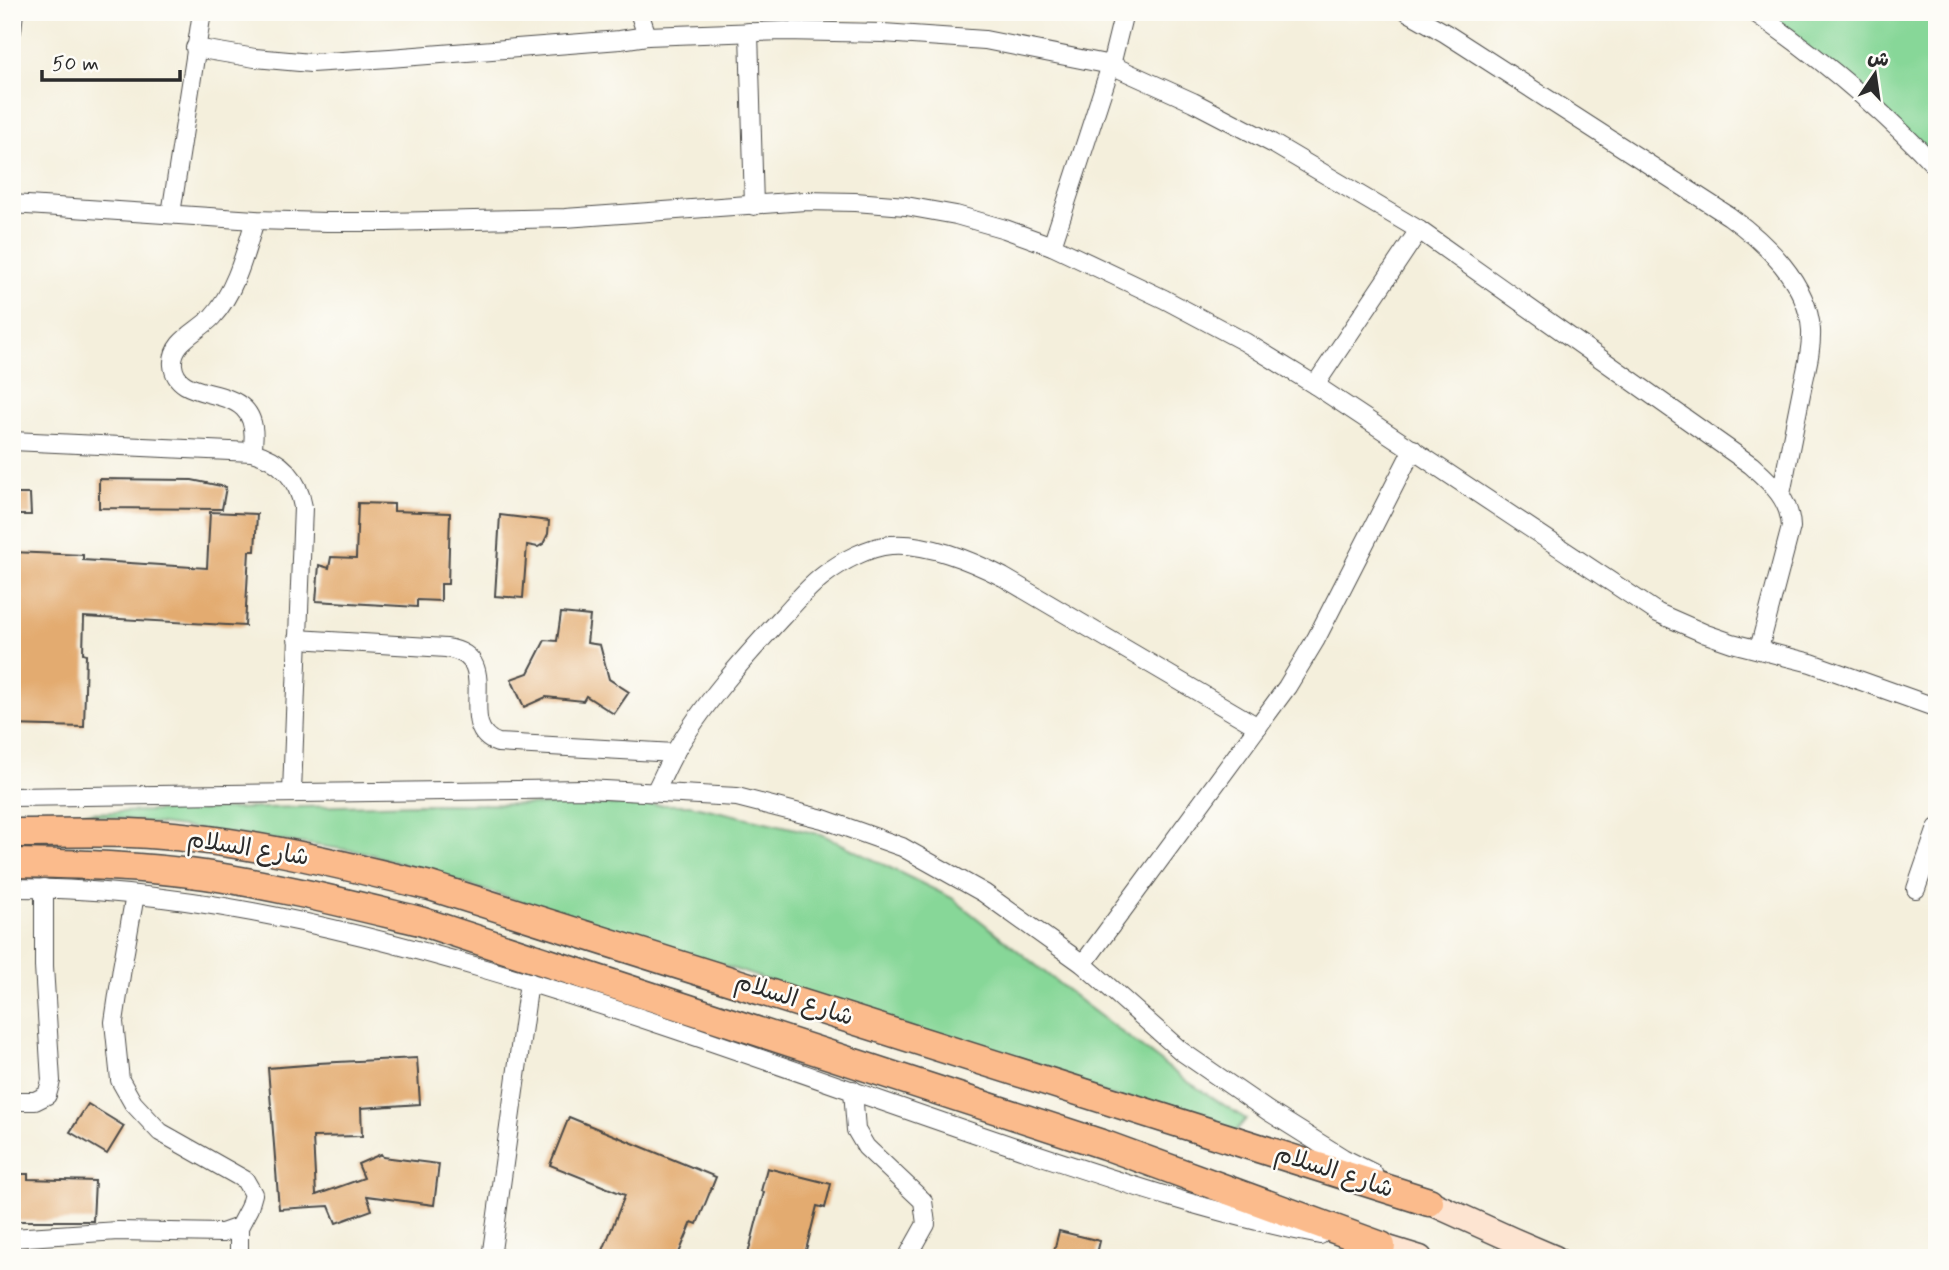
<svg xmlns="http://www.w3.org/2000/svg" width="1949" height="1270" viewBox="0 0 1949 1270" font-family="Mynerve,'Playpen Sans Arabic',sans-serif">
  <rect width="100%" height="100%" fill="#fdfcf7"/>
  <filter id="ink" filterUnits="userSpaceOnUse"><feTurbulence type="fractalNoise" baseFrequency=".0143" numOctaves="2"/><feDisplacementMap in="SourceGraphic" scale="14" xChannelSelector="R" yChannelSelector="G"/><feConvolveMatrix kernelMatrix="1 2 1 2 8 2 1 2 1" color-interpolation-filters="sRGB"/></filter>
  <filter id="wash" filterUnits="userSpaceOnUse"><feTurbulence type="fractalNoise" baseFrequency=".00686" numOctaves="4" result="noise"/><feDisplacementMap in="SourceGraphic" scale="28" xChannelSelector="R" yChannelSelector="G"/><feGaussianBlur stdDeviation="1.57" result="paint"/><feColorMatrix in="noise" values="0 0 0 0 0 0 0 0 0 0 0 0 0 0 0 0 0 1.4 0 .05"/><feComposite in="paint" operator="in"/></filter>
  <g filter="url(#wash)">
    <rect width="100%" height="100%" fill="#f4efdc"/>
    <g fill="#87d798" stroke="#598162" stroke-width="2">
      <path d="M 1762,12 L 1937,12 L 1937,173 Z"/>
      <path d="M 417,804 L 690,805 L 823,835 L 952,898 L 1087,1006 L 1185,1080 L 1246,1119 L 1232,1136 L 740,971 L 364,852 L 80,813 Z"/>
    </g>
    <g id="blocks">
      <g fill="#e3ab6f">
        <path d="M 99,479 L 192,480 L 226,487 L 222,509 L 99,508 Z"/>
        <path d="M 12,494 L 30,494 L 31,515 L 12,515 Z"/>
        <path d="M 358,503 L 394,504 L 394,511 L 450,513 L 448,584 L 441,584 L 441,601 L 417,600 L 417,607 L 316,601 L 319,565 L 329,568 L 331,557 L 356,558 Z"/>
        <path d="M 210,512 L 257,514 L 255,551 L 249,551 L 245,626 L 84,617 L 83,653 L 86,654 L 84,727 L 12,725 L 12,552 L 83,555 L 83,560 L 207,568 Z"/>
        <path d="M 500,515 L 549,521 L 548,534 L 543,544 L 538,547 L 527,545 L 523,598 L 495,596 Z"/>
        <path d="M 561,613 L 590,616 L 587,643 L 600,645 L 609,679 L 629,692 L 614,714 L 586,696 L 583,701 L 546,697 L 524,707 L 511,679 L 528,673 L 545,640 L 557,641 Z"/>
        <path d="M 417,1058 L 420,1104 L 361,1108 L 362,1136 L 313,1137 L 316,1195 L 364,1178 L 358,1164 L 381,1154 L 383,1157 L 439,1164 L 434,1205 L 367,1196 L 372,1210 L 336,1223 L 329,1206 L 279,1209 L 268,1068 L 318,1064 L 318,1063 Z"/>
        <path d="M 88,1104 L 124,1126 L 107,1154 L 70,1132 Z"/>
        <path d="M 569,1117 L 716,1177 L 697,1224 L 692,1222 L 677,1258 L 600,1258 L 625,1195 L 550,1165 Z"/>
        <path d="M 767,1168 L 831,1184 L 825,1208 L 817,1206 L 804,1258 L 747,1258 L 764,1192 L 761,1191 Z"/>
        <path d="M 12,1174 L 28,1174 L 28,1179 L 95,1181 L 93,1221 L 12,1221 Z"/>
        <path d="M 1059,1231 L 1100,1241 L 1096,1258 L 1083,1258 L 1054,1251 Z"/>
      </g>
    </g>
  </g>
  <g filter="url(#ink)">
    <use href="#blocks" fill-opacity="0" stroke="#494846" stroke-width="2"/>
    <g fill="none" stroke-linecap="round" stroke-linejoin="round">
      <defs>
        <g id="minor">
          <path d="M 639,12 L 647,36"/>
          <path d="M 1408,12 L 1445,33 L 1729,216 C 1765,242 1808,283 1811,330 C 1812,350 1806,370 1802,389 C 1795,424 1788,459 1781,494"/>
          <path d="M 1754,12 C 1822,59 1880,107 1937,168"/>
          <path d="M 12,31 L 14,12"/>
          <path d="M 749,32 L 754,206"/>
          <path d="M 195,48 L 255,58 L 311,63 L 390,58 L 620,40 L 647,36 L 784,31 L 883,33 L 985,40 L 1111,65 L 1193,102 L 1272,143 L 1419,230 L 1751,465 C 1771,483 1790,499 1791,527 L 1759,649"/>
          <path d="M 12,204 L 255,220 L 327,222 L 386,222 L 565,218 L 805,201 L 855,202 L 906,206 L 956,215 L 1005,229 L 1052,246 L 1164,299 L 1245,342 L 1315,385 L 1658,613 L 1706,634 L 1732,643 L 1811,663 L 1937,708"/>
          <path d="M 171,214 L 202,12"/>
          <path d="M 1052,246 L 1111,65 L 1124,12"/>
          <path d="M 1315,385 L 1419,230"/>
          <path d="M 12,441 L 252,452 C 281,460 298,478 303,507 L 292,792"/>
          <path d="M 252,452 C 267,373 177,411 173,365 C 171,341 198,332 212,317 C 236,291 245,253 255,220"/>
          <path d="M 297,639 L 446,648 C 508,657 451,726 498,743 L 675,753"/>
          <path d="M 655,792 C 662,779 667,766 674,754 C 702,705 745,657 783,616 C 796,602 808,587 824,575 C 842,561 868,547 891,545 C 926,542 972,561 1003,577 L 1258,727"/>
          <path d="M 12,797 L 586,789 L 737,797 L 823,819 L 902,847 L 984,893 L 1083,964 L 1181,1051 L 1268,1111 L 1343,1158 L 1373,1173"/>
          <path d="M 12,888 C 174,888 334,925 488,970 C 665,1022 837,1087 1012,1146 C 1114,1180 1214,1214 1320,1235"/>
          <path d="M 1916,889 L 1937,828"/>
          <path d="M 1083,964 L 1287,687 L 1316,639 L 1413,449"/>
          <path d="M 853,1090 L 856,1130 L 866,1147 L 923,1201 L 926,1224 L 907,1258"/>
          <path d="M 12,1101 L 35,1101 L 47,1095 L 51,1081 L 44,966 L 44,888"/>
          <path d="M 12,1238 L 118,1231 L 222,1233 L 239,1227 L 249,1208 L 253,1194 L 245,1180 L 160,1132 L 133,1103 L 120,1080 L 114,1022 L 122,968 L 135,895"/>
          <path d="M 239,1258 L 239,1227"/>
          <path d="M 491,1258 L 529,982"/>
        </g>
        <g id="secondary">
          <path d="M 1429,1202 L 1513,1240 L 1555,1258"/>
          <path d="M 1381,1246 L 1420,1258"/>
        </g>
        <g id="trunk">
          <path d="M 12,833 C 51,833 91,832 130,833 C 231,837 332,862 430,886 L 1429,1202"/>
          <path d="M 12,863 C 76,864 142,866 205,875 C 278,886 349,904 420,921 L 1105,1145 L 1381,1246"/>
        </g>
      </defs>
      <use href="#minor" stroke="#494846" stroke-width="20"/>
      <use href="#secondary" stroke="#494846" stroke-width="27"/>
      <use href="#trunk" stroke="#494846" stroke-width="31"/>
      <use href="#minor" stroke="#fff" stroke-width="18"/>
      <use href="#secondary" stroke="#fde4d1" stroke-width="24"/>
      <use href="#trunk" stroke="#fbbb8c" stroke-width="28"/>
    </g>
  </g>
  <g text-anchor="middle" dominant-baseline="central" stroke-width="5" stroke-linejoin="round" paint-order="stroke">
    <g font-size="24" fill="#2b2b2b" stroke="#fdfcf7">
      <text transform="translate(248 849) rotate(9)">شارع السلام</text>
      <text transform="translate(794 1000) rotate(18)">شارع السلام</text>
      <text transform="translate(1334 1172) rotate(18)">شارع السلام</text>
    </g>
  </g>
  <rect width="1949" height="1270" fill="none" stroke="#fdfcf7" stroke-width="42"/>
  <g transform="translate(1875 74) rotate(13)" stroke="#fdfcf7" stroke-width="5" paint-order="stroke">
  <path d="M0-5L12 26L0 18L-12 26Z" fill="#2b2b2b"/>
  <text y="-10" font-size="19" font-weight="bold" text-anchor="middle" fill="#2b2b2b">ش</text>
  </g>
  <path d="M42 70v10h138v-10" fill="none" stroke="#2b2b2b" stroke-width="3.5"/>
  <text x="52" y="70" font-size="21" fill="#2b2b2b" stroke="#fdfcf7" stroke-width="5" paint-order="stroke">50 m</text>
</svg>
